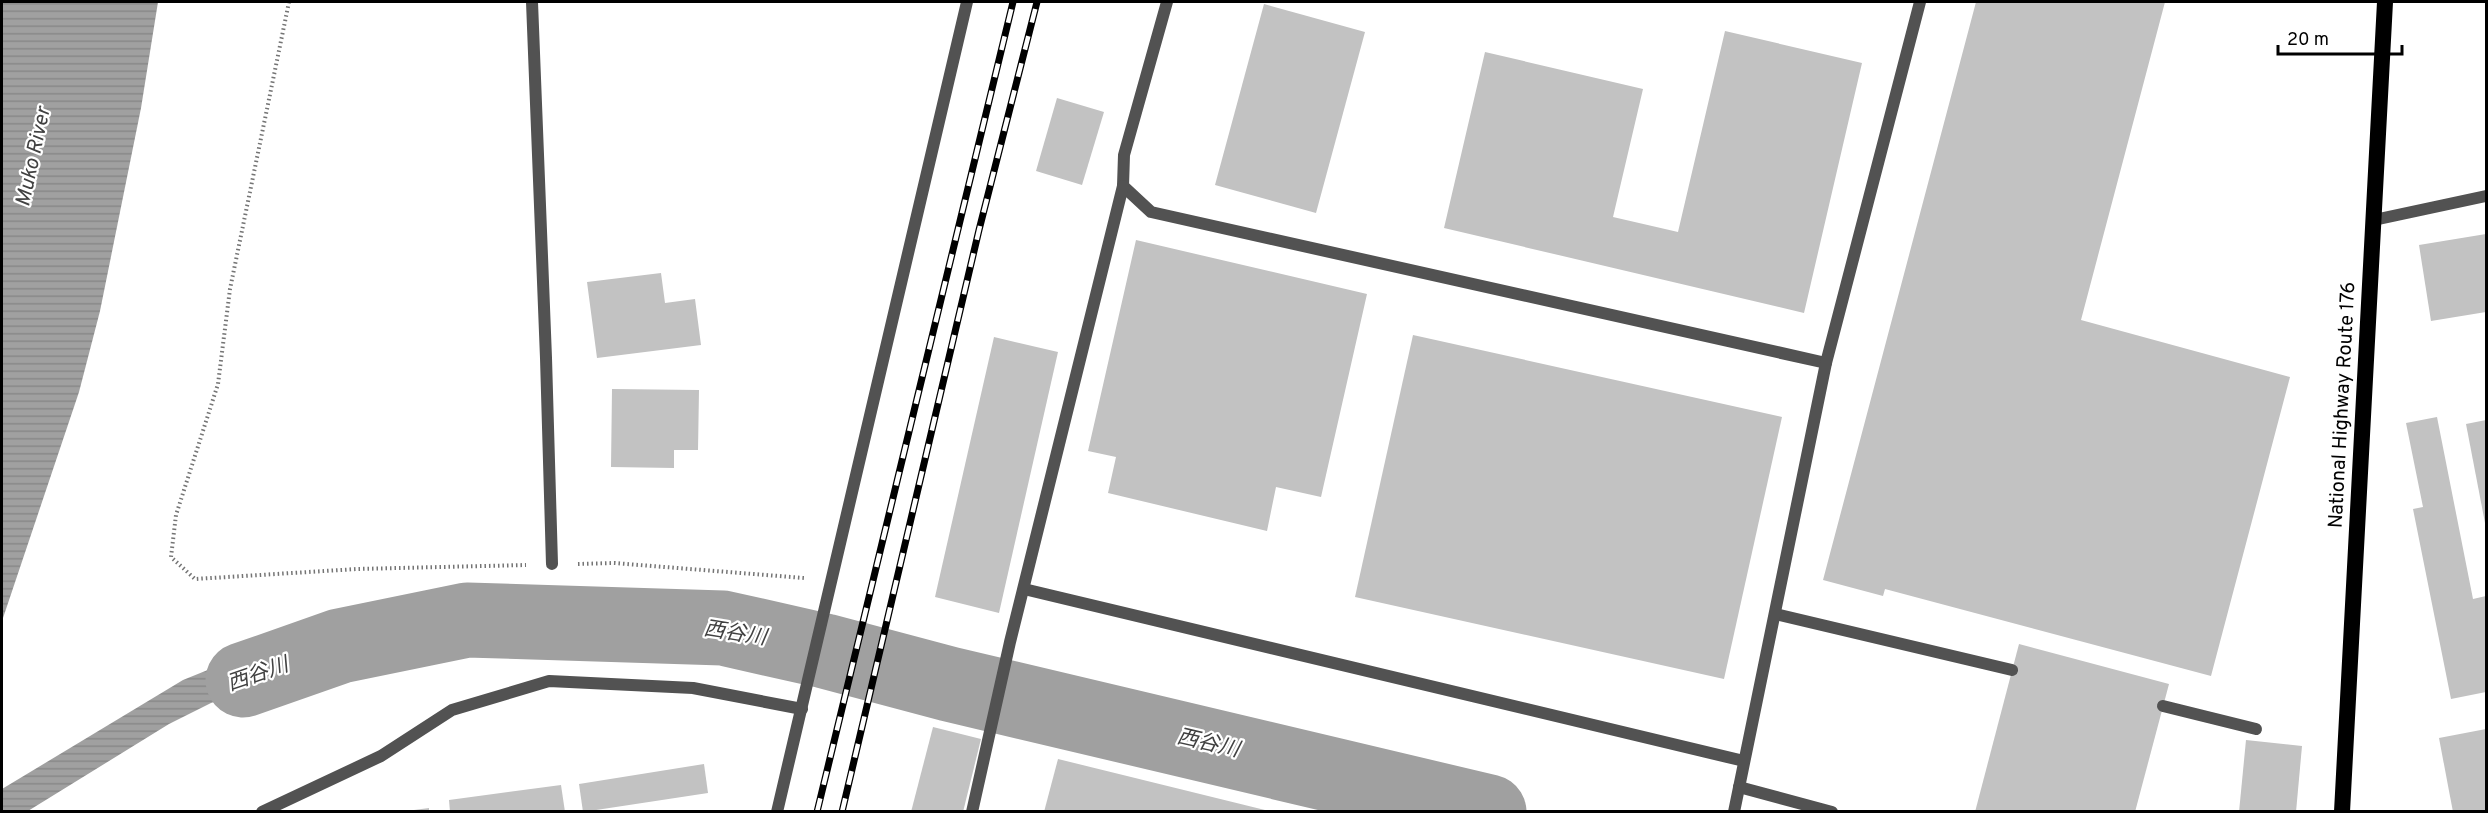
<svg xmlns="http://www.w3.org/2000/svg" width="2488" height="813" viewBox="0 0 2488 813" font-family="Overpass,'Noto Sans JP',sans-serif">
  <defs>
    <pattern id="water-rules" width="6" height="5" patternUnits="userSpaceOnUse" patternTransform="scale(1.5)"><rect width="6" height="5" fill="#a0a0a0"/><path d="M0 2.5h6" fill="none" stroke="#888"/></pattern>
  </defs>
  <rect width="100%" height="100%" fill="#fff"/>
  <g fill="url(#water-rules)">
    <path d="M 2,2 L 158,2 L 141,108 L 100,311 L 79,392 L 2,621 Z"/>
    <path d="M 336,618 L 345,662 L 211,703 L 169,724 L 28,811 L 2,811 L 2,789 L 183,680 Z"/>
  </g>
  <g fill="none" stroke-linecap="round" stroke-linejoin="round">
    <path stroke="#a0a0a0" stroke-width="75" d="M 243,680 L 340,646 L 467,620 L 723,628 L 825,651 L 949,684 L 1489,812"/>
  </g>
  <g fill="#c2c2c2">
    <path d="M 1976,2 L 2165,2 L 2081,320 L 2290,377 L 2211,676 L 1885,589 L 1883,596 L 1823,580 Z"/>
    <path d="M 1264,4 L 1365,32 L 1316,213 L 1215,185 Z"/>
    <path d="M 1725,31 L 1862,63 L 1804,313 L 1444,228 L 1485,52 L 1643,89 L 1613,217 L 1678,232 Z"/>
    <path d="M 1057,98 L 1104,112 L 1082,185 L 1036,171 Z"/>
    <path d="M 2486,234 L 2486,312 L 2431,321 L 2419,245 Z"/>
    <path d="M 1136,240 L 1367,294 L 1321,497 L 1276,487 L 1267,531 L 1108,493 L 1116,457 L 1088,451 Z"/>
    <path d="M 661,273 L 665,303 L 695,299 L 701,345 L 597,358 L 587,282 Z"/>
    <path d="M 1413,335 L 1782,417 L 1724,679 L 1355,597 Z"/>
    <path d="M 994,337 L 1058,352 L 999,613 L 935,597 Z"/>
    <path d="M 612,389 L 699,390 L 698,450 L 674,450 L 674,468 L 611,467 Z"/>
    <path d="M 2437,417 L 2473,599 L 2486,596 L 2486,692 L 2451,699 L 2413,509 L 2423,507 L 2406,423 Z"/>
    <path d="M 2486,420 L 2486,523 L 2485,523 L 2466,424 Z"/>
    <path d="M 2019,644 L 2169,684 L 2135,812 L 1975,812 Z"/>
    <path d="M 933,727 L 981,739 L 963,812 L 911,812 Z"/>
    <path d="M 2486,729 L 2486,812 L 2453,812 L 2439,738 Z"/>
    <path d="M 2246,740 L 2302,746 L 2296,812 L 2239,812 Z"/>
    <path d="M 1058,759 L 1269,811 L 1268,812 L 1044,812 Z"/>
    <path d="M 704,764 L 708,793 L 583,812 L 579,784 Z"/>
    <path d="M 561,785 L 565,812 L 450,812 L 449,800 Z"/>
    <path d="M 429,808 L 429,812 L 414,812 L 414,810 Z"/>
  </g>
  <g fill="none" stroke-linecap="round" stroke-linejoin="round">
    <g stroke="#747474" stroke-width="4" stroke-dasharray="1.5 3" stroke-linecap="butt">
      <path d="M 289,2 L 230,289 L 218,384 L 176,515 L 171,557 L 195,579 L 357,569 L 526,565"/>
      <path d="M 578,564 L 614,563 L 804,578"/>
    </g>
    <g stroke="#525252" stroke-width="12">
      <path d="M 1167,2 L 1124,155 L 1123,186 L 1151,212 L 1826,363"/>
      <path d="M 1024,589 L 1744,761"/>
      <path d="M 1775,614 L 2012,670"/>
      <path d="M 2163,706 L 2256,729"/>
      <path d="M 1739,787 L 1832,812"/>
      <path d="M 972,812 L 1010,642 L 1123,186"/>
      <path d="M 1734,812 L 1826,363 L 1920,2"/>
    </g>
    <g stroke="#525252" stroke-width="12">
      <path d="M 532,2 L 546,358 L 552,564"/>
      <path d="M 2374,220 L 2486,196"/>
      <path d="M 262,812 L 381,756 L 452,710 L 549,681 L 693,688 L 802,709"/>
      <path d="M 777,812 L 967,2"/>
    </g>
    <path stroke="#000" stroke-width="16" d="M 2342,812 L 2385,2"/>
    <defs>
      <g id="rail">
        <path d="M 817,812 L 1013,2"/>
        <path d="M 842,812 L 979,230 L 1037,2"/>
      </g>
    </defs>
    <use href="#rail" stroke="#000" stroke-width="7"/>
    <use href="#rail" stroke="#fff" stroke-width="4.5" stroke-dasharray="14" stroke-linecap="butt"/>
  </g>
  <g text-anchor="middle" dominant-baseline="central" stroke-width="4.5" stroke-linejoin="round" paint-order="stroke">
    <g font-size="20" fill="#000" stroke="#fff">
      <text transform="translate(2343 405) rotate(-87)">National Highway Route 176</text>
    </g>
    <g font-size="21" font-style="italic" fill="#414141" stroke="#fff">
      <text transform="translate(34 157) rotate(-78)">Muko River</text>
      <text transform="translate(735 634) rotate(9)">西谷川</text>
      <text transform="translate(258 675) rotate(-19)">西谷川</text>
      <text transform="translate(1208 744) rotate(13)">西谷川</text>
    </g>
  </g>
  <rect width="2488" height="813" fill="none" stroke="#000000" stroke-width="6"/>
  <path d="M2278 45v9h124v-9" fill="none" stroke="#000000" stroke-width="3"/>
  <text x="2287" y="45" font-size="18" fill="#000000" stroke="#ffffff" stroke-width="4.5" paint-order="stroke">20 m</text>
</svg>
